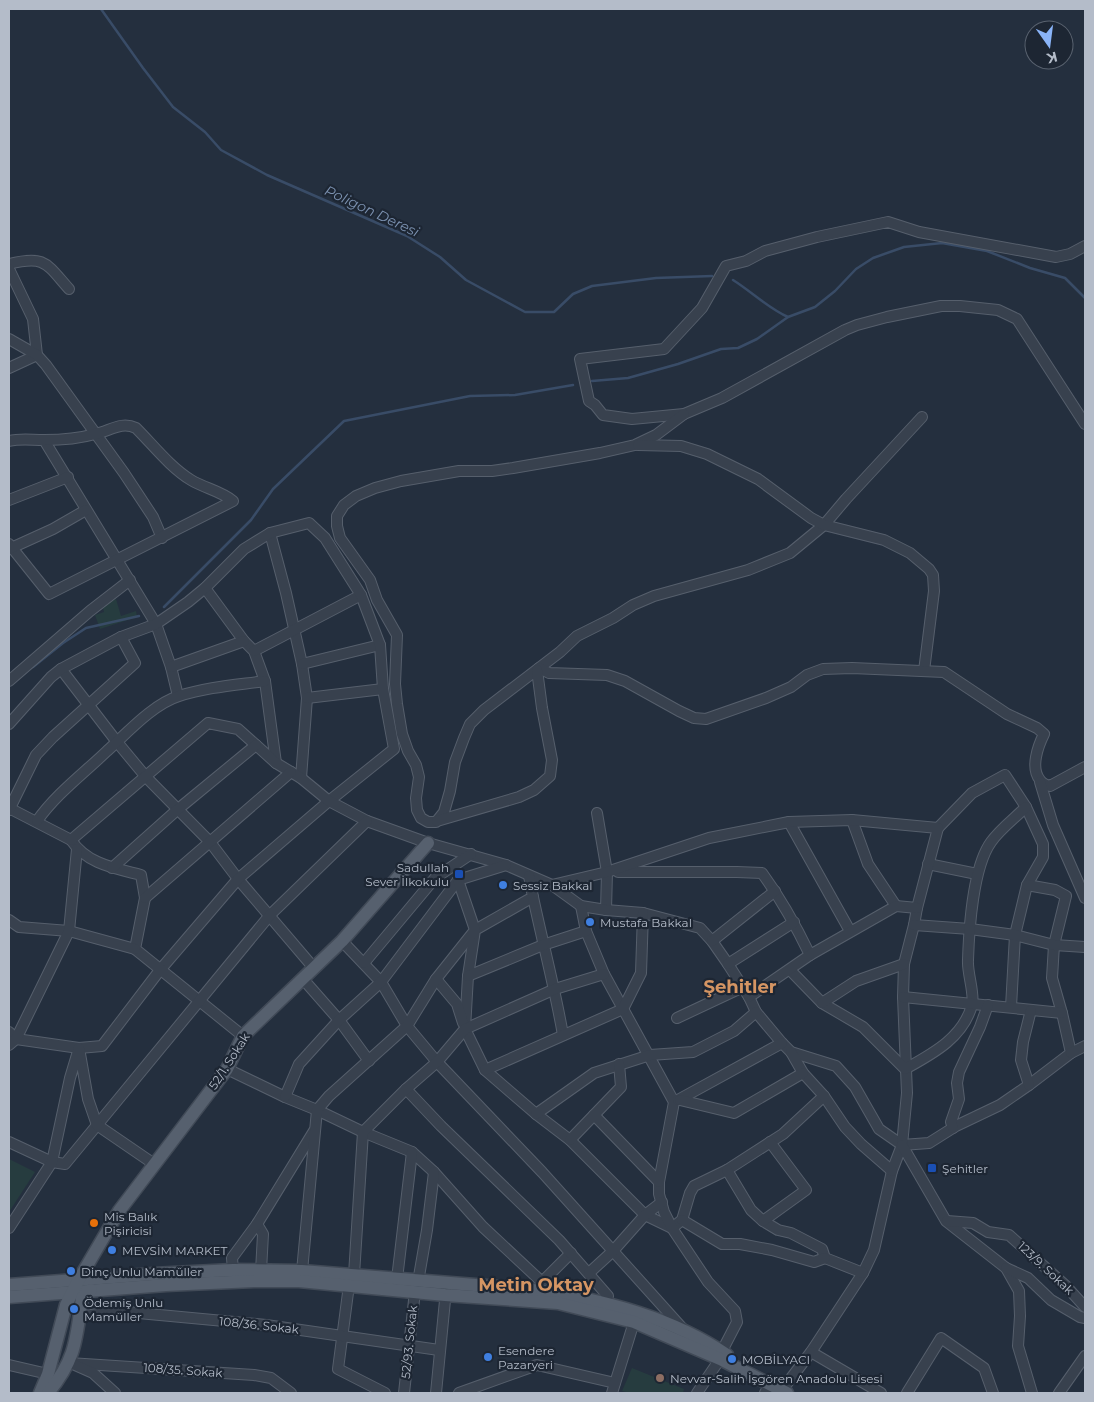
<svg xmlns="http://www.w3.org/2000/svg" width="1094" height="1402" viewBox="0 0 1094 1402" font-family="Montserrat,sans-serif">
  <rect width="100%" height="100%" fill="#242f3e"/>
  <g fill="#263c3f">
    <path d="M 116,599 L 121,616 L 136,611 L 137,617 L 100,629 L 95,615 L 104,612 L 102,604 Z"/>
    <path d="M 9,1159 L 35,1172 L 9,1212 Z"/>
    <path d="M 632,1368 L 684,1389 L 683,1393 L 629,1393 L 622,1391 Z"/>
  </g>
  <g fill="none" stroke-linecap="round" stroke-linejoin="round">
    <g stroke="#394c67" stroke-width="2.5">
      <path d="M 101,9 L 143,68 L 173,107 L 205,132 L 221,150 L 267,175 L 407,236 L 440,257 L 466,280 L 525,312 L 554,312 L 573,294 L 592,286 L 656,278 L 712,276"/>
      <path d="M 733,280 C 752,292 768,308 788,317 L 815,307 L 835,291 L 856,269 L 873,258 L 904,247 L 942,243 L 987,251 L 1030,268 L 1065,278 L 1085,298"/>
      <path d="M 592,381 L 628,378 L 678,364 L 721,349 L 738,348 L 757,339 L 788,317"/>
      <path d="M 164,607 L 251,520 L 273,489 L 344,421 L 470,396 L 515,395 L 573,385"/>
      <path d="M 33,667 L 63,643 L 86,628 L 139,616"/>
    </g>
    <defs>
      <g id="minor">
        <path d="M 1085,246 L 1070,254 L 1056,257 L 919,232 L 888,222 L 817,237 L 765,251 L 746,261 L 726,266 L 702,308 L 664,349 L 580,359 L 589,401 L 595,405 L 603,415 L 632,419 L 684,414 L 722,398 L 845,330 L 857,325 L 887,317 L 941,306 L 960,306 L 998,310 L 1017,319 L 1085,424"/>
        <path d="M 9,264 C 45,255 46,263 69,289"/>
        <path d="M 9,269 L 33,319 L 37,355 L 9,368"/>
        <path d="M 9,339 L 37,355 L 46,365 L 124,473 L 153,517 L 162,538"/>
        <path d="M 684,414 L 656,435 L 635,445 L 600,453 L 513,468 L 492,471 L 459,471 L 401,481 L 375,488 L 356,496 L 344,505 L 337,516 L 337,526 L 340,538 L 370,580 L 377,600 L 397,635 L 395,684 L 397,704 L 402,734 L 408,751 L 416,765 L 419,777 L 416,798 L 417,810 L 421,818 L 428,822 L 436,822 L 444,812 L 450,791 L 455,762 L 464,738 L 470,724 L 484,710 L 560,652 L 577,636 L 613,618 L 633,605 L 654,596 L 748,570 L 790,553 L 824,525 L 846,499 L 922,417"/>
        <path d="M 44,440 L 156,624 L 171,667 L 178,696"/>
        <path d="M 9,441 C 21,438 31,440 44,440 C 59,440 81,438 95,434 C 110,431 121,421 136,428 C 154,446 170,467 191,480 C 204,488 221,491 233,501 L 49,594 L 9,544"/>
        <path d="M 638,445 L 681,446 L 707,454 L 758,479 L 811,518 L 824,525 L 884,540 L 910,553 L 929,569 L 933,575 L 934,591 L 924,671"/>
        <path d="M 9,500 L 68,477"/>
        <path d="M 270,533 L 286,593 L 302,664 L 307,698 L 301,778"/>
        <path d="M 9,549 L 53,529 L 86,510"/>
        <path d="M 205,588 L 244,641 L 254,651 L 265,681 L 276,763"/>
        <path d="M 254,651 L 361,595"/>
        <path d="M 302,664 L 380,645"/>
        <path d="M 171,667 L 244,641"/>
        <path d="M 539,668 L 549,673 L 607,675 L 625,681 L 679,711 L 694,718 L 706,719 L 766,698 L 791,687 L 807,675 L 823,669 L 852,668 L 944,672 L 1007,714 L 1037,728 L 1044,734 C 1038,746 1030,768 1040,780 C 1042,783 1046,785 1050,786 L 1085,767"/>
        <path d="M 61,669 L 117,742 L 146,777 L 210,842 L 238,879 L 313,967"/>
        <path d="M 9,681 L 90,611 L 130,580"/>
        <path d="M 307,698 L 383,689"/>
        <path d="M 9,724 L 51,677 L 61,669 L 121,637 L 156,624 L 188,602 L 205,588 L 244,549 L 270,533 L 309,523 L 325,538 L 361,595 L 380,645 L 383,689 L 394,749 L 329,801 L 238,879 L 160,970 L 102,1046 L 79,1048 L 16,1039 L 9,1032"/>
        <path d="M 1040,782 L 1053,825 L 1085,898"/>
        <path d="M 9,808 L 71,840 C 87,864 114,868 141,875 L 145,898 L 135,949 L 243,1036"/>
        <path d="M 9,810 L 36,755 L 53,737 L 135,663 L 121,637"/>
        <path d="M 597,813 L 607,872 L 606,910"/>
        <path d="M 852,820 L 868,864 L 896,906"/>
        <path d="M 37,821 C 56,794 83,774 107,751 C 127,733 153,704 179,696 C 207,687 236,685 265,681"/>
        <path d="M 437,821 L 519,797 L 534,790 L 550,776 L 552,760 L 542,708 L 537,670"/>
        <path d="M 789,822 L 850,931"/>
        <path d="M 938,828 L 972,793 L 1005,775 L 1026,807 L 1043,844 L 1043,857 L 1027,885 L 1015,935 L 1011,1007"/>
        <path d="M 71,840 L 208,723 L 238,729 L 276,763 L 301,778 L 329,801 L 367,821 L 428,843 L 506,865 L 552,885 L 581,906 L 606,910 L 643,913 L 700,928 L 712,941 L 728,964 L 749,997 L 756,1012 L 782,1043 L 791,1052 L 836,1066 L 855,1087 L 879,1129 L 902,1145 L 929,1143 L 956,1126 L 1000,1105 L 1029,1085 L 1071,1053 L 1062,1013 L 1052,978 L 1054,945 L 1066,896 L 1055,890 L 1027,885"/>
        <path d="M 928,864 L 977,874"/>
        <path d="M 112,868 L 177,810 L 256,745"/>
        <path d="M 618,872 L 737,872 L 762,873 C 781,899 796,926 810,955"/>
        <path d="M 529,876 L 533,897 L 475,930 L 468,976 L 465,1029 L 485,1070 L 536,1114 L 570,1140 L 645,1215 L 672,1228 L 682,1220 L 690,1193 L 694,1186 L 727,1170 L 783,1134 L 824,1096"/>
        <path d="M 552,885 L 607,872 L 709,838 L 789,822 L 852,820 L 938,828 L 917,908 L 914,925 L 904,964 L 903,997 L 907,1093 L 902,1145 L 892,1171 L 874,1250 L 863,1273 L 811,1352 L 782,1390"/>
        <path d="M 533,897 C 543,944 555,989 563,1035"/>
        <path d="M 145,898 L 291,772"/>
        <path d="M 581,906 L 586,931 L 604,974 L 674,1102 L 659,1182 L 659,1194 L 664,1212 L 672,1228 L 708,1282 L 735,1311 L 737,1322 L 722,1351"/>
        <path d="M 9,920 L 19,927 L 69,931 L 135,949"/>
        <path d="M 914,925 L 970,929 L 1015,935 L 1054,945 L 1085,947"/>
        <path d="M 342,941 L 381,982 L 407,1026 L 437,1062 L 542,1172 L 684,1330"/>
        <path d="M 712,941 L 775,891"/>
        <path d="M 364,963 L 435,878 L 471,854"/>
        <path d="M 728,964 L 794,922"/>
        <path d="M 790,970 L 822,1003 L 863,1027 L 905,1069 C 932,1054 963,1038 972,1005 C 975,994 967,973 968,960 C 969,929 973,867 991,842 C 1000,829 1015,818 1026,807"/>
        <path d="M 468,976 L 543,945 L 586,931"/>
        <path d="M 303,979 L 339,1020 L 369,1061"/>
        <path d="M 436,979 L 457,1004 L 463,1023"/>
        <path d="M 749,997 L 810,955 L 896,906 L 917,908"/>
        <path d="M 903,997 L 1062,1013"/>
        <path d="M 822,1003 L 856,981 L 904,964"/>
        <path d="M 677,1018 L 743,987"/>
        <path d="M 9,1045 L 16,1039 L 69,931 L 77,849"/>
        <path d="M 791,1052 L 803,1073 L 824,1096 L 845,1127 L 861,1144 L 892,1171"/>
        <path d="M 1071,1053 L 1085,1046"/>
        <path d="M 227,1069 L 285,1097 L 317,1110 L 363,1132 L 412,1152 L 434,1172 L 483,1227 L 542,1282 L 571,1253"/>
        <path d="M 485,1070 L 623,1009 L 641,973 L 643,913"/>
        <path d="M 1029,1085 L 1021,1060 L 1023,1042 L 1031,1010"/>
        <path d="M 406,1089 L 441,1126 L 559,1240 L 608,1296"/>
        <path d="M 285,1097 L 299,1064 L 339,1020 L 381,982 L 458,880 L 506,865"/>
        <path d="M 678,1100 L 782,1043"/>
        <path d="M 680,1100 L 734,1113 L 803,1073"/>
        <path d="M 536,1114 L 594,1073 L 650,1055 L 693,1052 L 734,1031 L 756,1012"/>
        <path d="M 594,1115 L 659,1182"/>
        <path d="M 953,1128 L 951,1122 L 959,1099 L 957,1083 L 959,1072 L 980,1027 L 988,1005"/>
        <path d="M 570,1140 L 621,1087 L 619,1064"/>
        <path d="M 9,1142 L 52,1162 L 65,1164 L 270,915 L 367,821"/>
        <path d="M 902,1145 L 946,1221 L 1006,1268 L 1019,1291 L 1020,1316 L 1018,1346 L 1032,1393"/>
        <path d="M 727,1170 L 751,1210 L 763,1221 L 778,1230 L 791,1233 L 822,1249 L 825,1258 L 863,1273"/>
        <path d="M 682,1220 L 722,1244 L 740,1244 L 772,1250 L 814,1262 L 825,1258"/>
        <path d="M 763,1221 L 806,1190 L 770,1142"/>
        <path d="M 947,1221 L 973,1223 L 988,1232 L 1009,1235 L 1066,1286 L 1085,1307"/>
        <path d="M 257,1224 L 263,1234 L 261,1271"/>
        <path d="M 9,1228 L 52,1162 L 70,1078 L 79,1048 L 88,1099 L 97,1125 L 154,1164"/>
        <path d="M 1006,1268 L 1028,1278 L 1051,1300 L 1080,1317 L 1085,1318"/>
        <path d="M 233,1270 L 232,1258 L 257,1224 L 314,1131"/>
        <path d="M 302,1271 L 317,1110 L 329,1096 L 407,1026 L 436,979 L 475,930 L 458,880"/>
        <path d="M 589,1273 L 613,1251 L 645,1215 L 662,1202"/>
        <path d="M 354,1275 L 363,1132 L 406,1089 L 437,1062 L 465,1029 L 555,989 L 604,974"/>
        <path d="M 397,1279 L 412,1152"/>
        <path d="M 418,1282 L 427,1230 L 434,1172"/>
        <path d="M 349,1285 L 338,1369 L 385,1393"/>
        <path d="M 79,1317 L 117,1311 L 266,1325 L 439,1350"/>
        <path d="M 811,1352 L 881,1393"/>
        <path d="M 69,1363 L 254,1375 L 271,1378 L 291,1393"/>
        <path d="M 9,1365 L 48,1374"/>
        <path d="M 75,1365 L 93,1373 L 115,1393"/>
        <path d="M 404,1393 L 415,1291"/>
        <path d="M 436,1393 L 446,1290"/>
        <path d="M 459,1393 L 537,1365 L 615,1383"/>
        <path d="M 612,1393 L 634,1322"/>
        <path d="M 697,1393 L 720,1359"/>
        <path d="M 765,1393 L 770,1384"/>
        <path d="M 907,1393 L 941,1338 L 984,1368 L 993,1393"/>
        <path d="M 1059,1393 L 1085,1356"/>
      </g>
      <g id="major">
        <path d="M 9,1285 L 153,1274 L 233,1270 L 302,1271 L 524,1289 C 593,1297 668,1315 727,1355"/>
        <path d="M 9,1297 L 166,1285 L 254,1281 L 299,1281 L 445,1295 L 558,1303 L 634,1322 L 720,1359 L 787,1393"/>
        <path d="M 40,1393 L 48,1374 L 66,1305 L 78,1281 L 119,1211 L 227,1069 L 243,1036 L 342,941 L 428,843"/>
        <path d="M 48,1393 C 76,1359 76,1340 82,1298 L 91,1290"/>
      </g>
    </defs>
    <use href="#minor" stroke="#565f6c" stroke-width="12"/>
    <use href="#major" stroke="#414a57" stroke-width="15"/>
    <use href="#minor" stroke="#38414e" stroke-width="10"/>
    <use href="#major" stroke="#56606e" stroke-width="12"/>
  </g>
  <g fill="#1a4fb4" stroke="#1d2633" stroke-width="2">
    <rect x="454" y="869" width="10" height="10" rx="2.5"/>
    <rect x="927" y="1163" width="10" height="10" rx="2.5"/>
  </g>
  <g fill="#3f7fe0" stroke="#1d2633" stroke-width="2">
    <circle cx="503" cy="885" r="5"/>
    <circle cx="590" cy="922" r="5"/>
    <circle cx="112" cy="1250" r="5"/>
    <circle cx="71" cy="1271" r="5"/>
    <circle cx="74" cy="1309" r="5"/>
    <circle cx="488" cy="1357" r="5"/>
    <circle cx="732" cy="1359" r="5"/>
  </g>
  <circle fill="#e8710a" stroke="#1d2633" stroke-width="2" cx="94" cy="1223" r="5"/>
  <circle fill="#8d6e63" stroke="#1d2633" stroke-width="2" cx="660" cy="1378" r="5"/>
  <g text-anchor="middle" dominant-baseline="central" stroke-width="4.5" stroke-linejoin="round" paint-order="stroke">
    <g font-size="12" fill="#b4bcc9" stroke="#1d2633" text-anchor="start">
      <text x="449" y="867" text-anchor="end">Sadullah<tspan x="449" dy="14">Sever İlkokulu</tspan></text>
      <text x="513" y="885">Sessiz Bakkal</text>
      <text x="600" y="922">Mustafa Bakkal</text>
      <text x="942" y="1168">Şehitler</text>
      <text x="104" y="1216">Mis Balık<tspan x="104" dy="14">Pişiricisi</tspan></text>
      <text x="122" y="1250">MEVSİM MARKET</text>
      <text x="81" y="1271">Dinç Unlu Mamüller</text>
      <text x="84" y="1302">Ödemiş Unlu<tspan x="84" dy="14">Mamüller</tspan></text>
      <text x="498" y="1350">Esendere<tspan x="498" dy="14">Pazaryeri</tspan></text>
      <text x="742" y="1359">MOBİLYACI</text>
      <text x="670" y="1378">Nevvar-Salih İşgören Anadolu Lisesi</text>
    </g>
    <g font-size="12" fill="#b4bcc9" stroke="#1d2633">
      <text transform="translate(229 1061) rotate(-57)">52/1. Sokak</text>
      <text transform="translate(1046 1268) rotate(43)">123/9. Sokak</text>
      <text transform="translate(259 1325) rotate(6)">108/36. Sokak</text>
      <text transform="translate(409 1342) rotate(-84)">52/93. Sokak</text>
      <text transform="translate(183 1370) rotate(4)">108/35. Sokak</text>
    </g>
    <g font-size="14" font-style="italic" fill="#7c92b1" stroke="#1d2633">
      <text transform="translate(372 211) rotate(25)">Poligon Deresi</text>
    </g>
    <g font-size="18" font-weight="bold" fill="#d59563" stroke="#1d2633">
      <text x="740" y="987">Şehitler</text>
      <text x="536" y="1285">Metin Oktay</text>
    </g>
  </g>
  <rect width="1094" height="1402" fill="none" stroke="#b4bcc9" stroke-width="20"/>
  <g transform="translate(1049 45) rotate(166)"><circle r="24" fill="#1d2633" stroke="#59626f"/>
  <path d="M0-4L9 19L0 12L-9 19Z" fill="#8ab4f8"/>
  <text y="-8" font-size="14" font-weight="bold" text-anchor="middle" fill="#b4bcc9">K</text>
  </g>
</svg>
